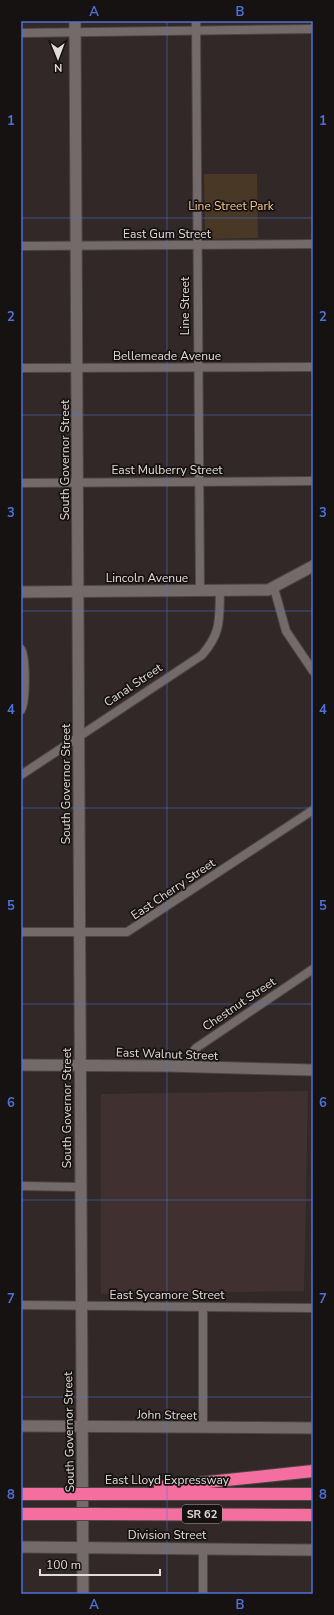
<svg xmlns="http://www.w3.org/2000/svg" width="334" height="1615" viewBox="0 0 334 1615" font-family="'Nunito Sans',sans-serif">
  <rect width="100%" height="100%" fill="#312827"/>
  <path fill="#403130" d="M 308,1091 L 304,1291 L 101,1294 L 101,1094 Z"/>
  <path fill="#483825" d="M 204,174 L 257,174 L 258,238 L 205,239 Z"/>
  <g fill="none" stroke-linecap="round" stroke-linejoin="round">
    <defs>
      <g id="street">
        <path d="M 196,21 L 200,591"/>
        <path d="M 21,33 L 313,29"/>
        <path d="M 21,246 L 313,244"/>
        <path d="M 21,368 L 313,367"/>
        <path d="M 21,483 L 313,481"/>
        <path d="M 274,588 L 286,631 L 313,671"/>
        <path d="M 21,649 C 26,658 26,701 21,710"/>
        <path d="M 21,775 L 202,655 C 222,632 219,619 220,591"/>
        <path d="M 21,932 L 127,932 L 313,810"/>
        <path d="M 188,1067 L 191,1054 L 196,1048 L 313,969"/>
        <path d="M 21,1186 L 80,1187"/>
        <path d="M 21,1305 L 313,1308"/>
        <path d="M 203,1307 L 203,1428"/>
        <path d="M 203,1548 L 203,1594"/>
      </g>
      <g id="secondary">
        <path d="M 75,21 L 83,1594"/>
        <path d="M 21,592 L 268,590 L 313,566"/>
        <path d="M 21,1065 L 167,1066 L 313,1070"/>
        <path d="M 21,1426 L 313,1428"/>
        <path d="M 21,1547 L 313,1550"/>
      </g>
      <g id="highway">
        <path d="M 160,1487 L 313,1471"/>
        <path d="M 93,1494 L 313,1494"/>
        <path d="M 93,1514 L 313,1515"/>
      </g>
    </defs>
    <use href="#street" stroke="#4c4645" stroke-width="10"/>
    <use href="#secondary" stroke="#4c4645" stroke-width="13"/>
    <use href="#highway" stroke="#4c4645" stroke-width="14"/>
    <use href="#street" stroke="#746a69" stroke-width="8"/>
    <use href="#secondary" stroke="#746a69" stroke-width="11"/>
    <use href="#highway" stroke="#f46fa0" stroke-width="12"/>
    <defs>
      <g id="highway-bridge">
        <path d="M 21,1494 L 93,1494"/>
        <path d="M 21,1514 L 93,1514"/>
      </g>
    </defs>
    <use href="#highway-bridge" stroke="#4c4645" stroke-width="14" stroke-linecap="butt"/>
    <use href="#highway-bridge" stroke="#f46fa0" stroke-width="12"/>
  </g>
  <path fill="none" stroke="#4e71d8" stroke-width="1" stroke-opacity="0.55" d="M 167,21 L 167,1594M 21,218 L 313,218M 21,415 L 313,415M 21,611 L 313,611M 21,808 L 313,808M 21,1004 L 313,1004M 21,1200 L 313,1200M 21,1397 L 313,1397"/>
  <g text-anchor="middle" dominant-baseline="central" stroke-width="3.5" stroke-linejoin="round" paint-order="stroke">
    <rect fill="#161211" stroke="#a49f9e" stroke-width="1" x="182" y="1505" width="40" height="18" rx="3"/>
    <g font-size="11" font-weight="bold" fill="#e1dbda">
      <text x="202" y="1514">SR 62</text>
    </g>
    <g font-size="12" fill="#f1c793" stroke="#161211">
      <text x="231" y="206">Line Street Park</text>
    </g>
    <g font-size="12" fill="#e1dbda" stroke="#161211">
      <text x="167" y="234">East Gum Street</text>
      <text transform="translate(185 306) rotate(-90)">Line Street</text>
      <text x="167" y="356">Bellemeade Avenue</text>
      <text transform="translate(65 460) rotate(-90)">South Governor Street</text>
      <text x="167" y="470">East Mulberry Street</text>
      <text x="147" y="578">Lincoln Avenue</text>
      <text transform="translate(133 685) rotate(-34)">Canal Street</text>
      <text transform="translate(66 784) rotate(-90)">South Governor Street</text>
      <text transform="translate(173 889) rotate(-34)">East Cherry Street</text>
      <text transform="translate(239 1004) rotate(-34)">Chestnut Street</text>
      <text transform="translate(167 1054) rotate(2)">East Walnut Street</text>
      <text transform="translate(67 1108) rotate(-90)">South Governor Street</text>
      <text x="167" y="1295">East Sycamore Street</text>
      <text transform="translate(167 1415) rotate(1)">John Street</text>
      <text transform="translate(69 1432) rotate(-91)">South Governor Street</text>
      <text x="167" y="1480">East Lloyd Expressway</text>
      <text x="167" y="1535">Division Street</text>
    </g>
  </g>
  <rect width="334" height="1615" fill="none" stroke="#161211" stroke-width="44"/>
  <g transform="translate(58 58) rotate(179)" stroke="#161211" stroke-width="3" paint-order="stroke">
  <path d="M0-3L7 15L0 10L-7 15Z" fill="#e1dbda"/>
  <text y="-6" font-size="11" font-weight="bold" text-anchor="middle" fill="#e1dbda">N</text>
  </g>
  <path d="M40 1569v6h120v-6" fill="none" stroke="#e1dbda" stroke-width="2"/>
  <text x="46" y="1569" font-size="12" fill="#e1dbda" stroke="#161211" stroke-width="3" paint-order="stroke">100 m</text>
  <rect x="22" y="22" width="290" height="1571" fill="none" stroke="#4e71d8" stroke-width="1.5"/>
  <g font-size="13" text-anchor="middle" font-weight="bold" fill="#4e71d8">
    <text x="94" y="16">A</text>
    <text x="240" y="16">B</text>
    <text x="11" y="125">1</text>
    <text x="323" y="125">1</text>
    <text x="11" y="321">2</text>
    <text x="323" y="321">2</text>
    <text x="11" y="517">3</text>
    <text x="323" y="517">3</text>
    <text x="11" y="714">4</text>
    <text x="323" y="714">4</text>
    <text x="11" y="910">5</text>
    <text x="323" y="910">5</text>
    <text x="11" y="1107">6</text>
    <text x="323" y="1107">6</text>
    <text x="11" y="1303">7</text>
    <text x="323" y="1303">7</text>
    <text x="11" y="1499">8</text>
    <text x="323" y="1499">8</text>
    <text x="94" y="1609">A</text>
    <text x="240" y="1609">B</text>
  </g>
</svg>
